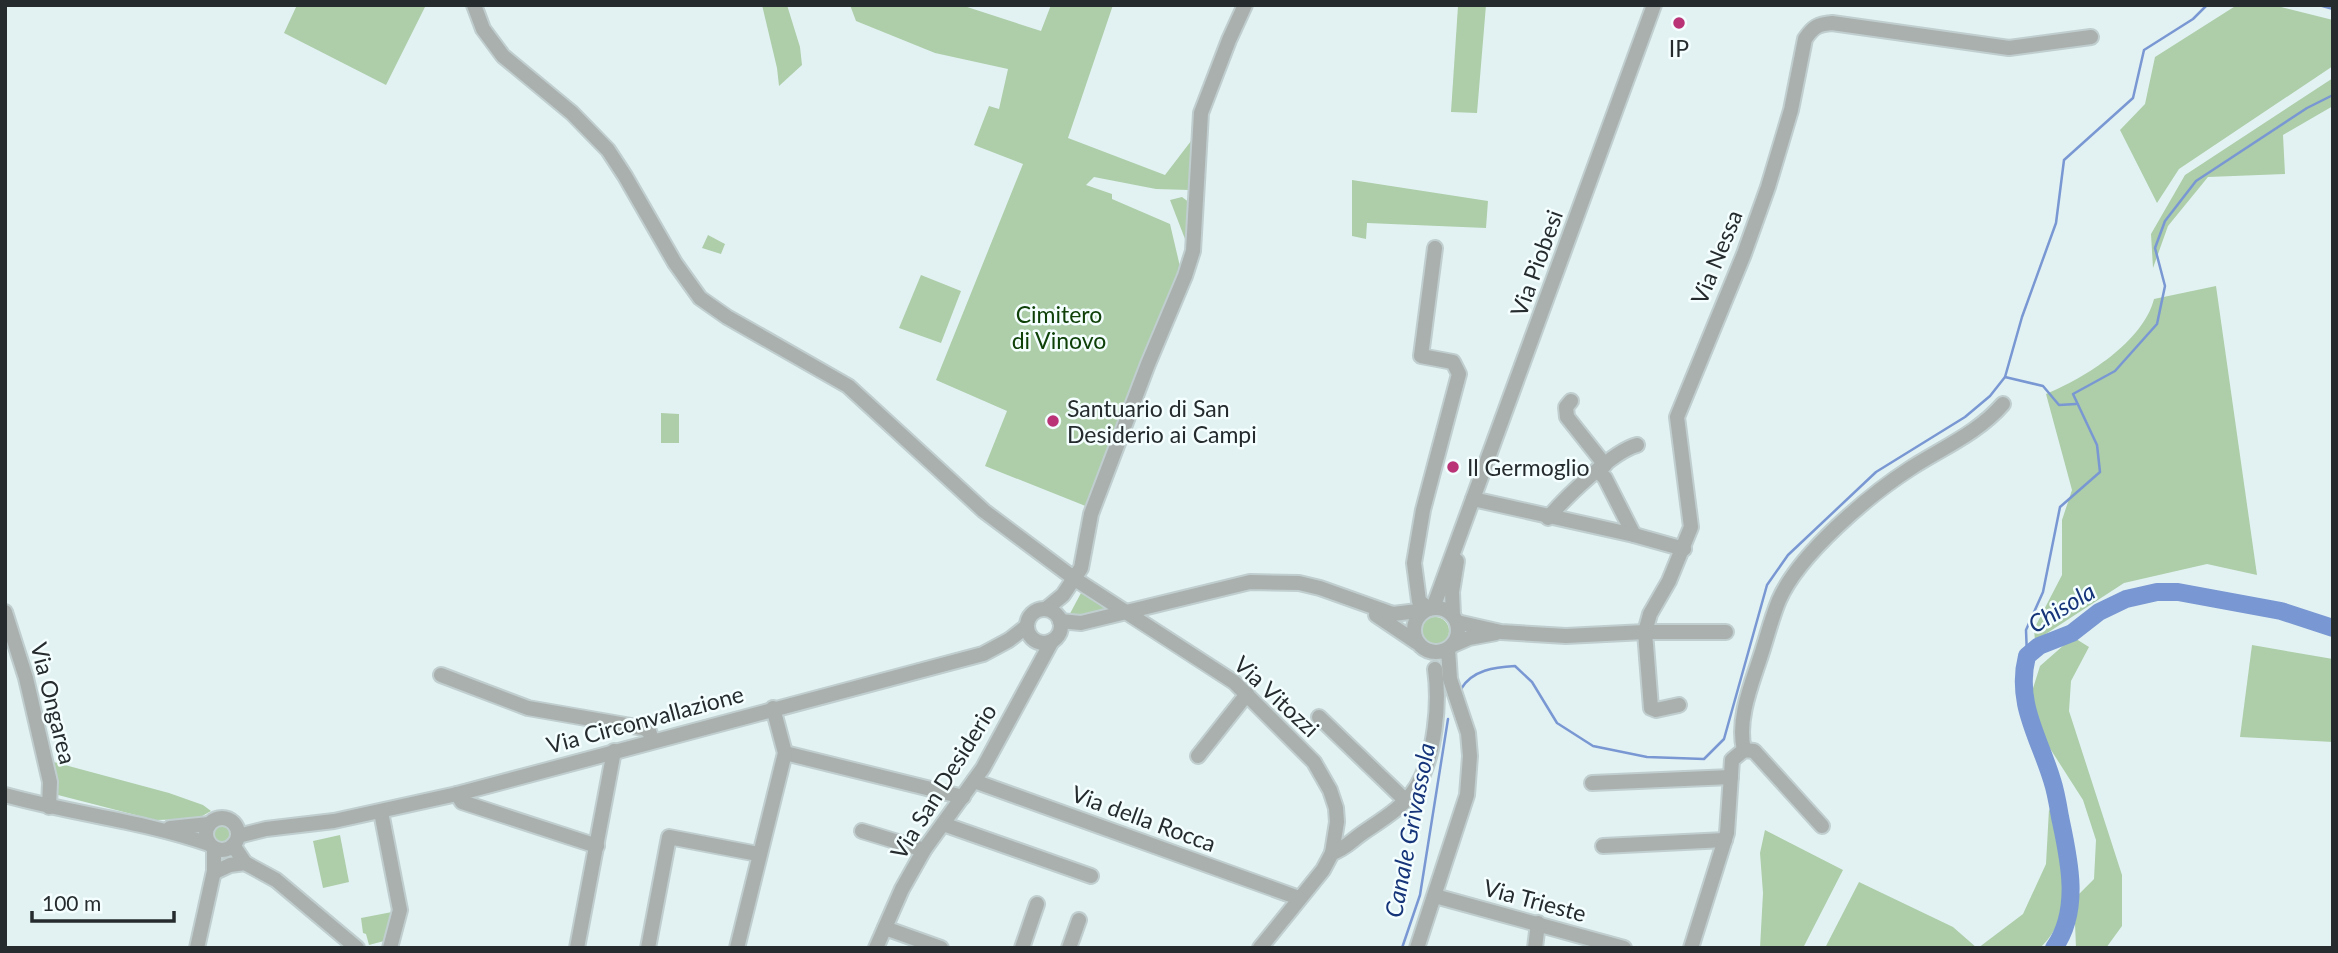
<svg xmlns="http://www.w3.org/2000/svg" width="2338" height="953" viewBox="0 0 2338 953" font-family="Lato,sans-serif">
  <rect width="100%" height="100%" fill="#e2f2f3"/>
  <g fill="#adcea9">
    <path d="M 297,5 L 426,5 L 386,85 L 284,33 Z"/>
    <path d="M 762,5 L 787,5 L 800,47 L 802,65 L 779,86 L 777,68 Z"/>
    <path d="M 850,5 L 961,5 L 1041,31 L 1051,5 L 1113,5 L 1068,138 L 1165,175 L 1191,141 L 1189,190 L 1156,189 L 1094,177 L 1086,185 L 1112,194 L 1112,199 L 1170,224 L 1182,275 L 1088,507 L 985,466 L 1007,411 L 936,380 L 1023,164 L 974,145 L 989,106 L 999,109 L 1008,69 L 935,53 L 856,21 Z"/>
    <path d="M 1486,5 L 1477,113 L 1451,112 L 1458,6 Z"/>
    <path d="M 2237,5 L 2273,5 L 2333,20 L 2333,66 L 2179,169 L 2157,203 L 2120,130 L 2145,104 L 2155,57 Z"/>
    <path d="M 2333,78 L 2333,106 L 2283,135 L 2285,174 L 2208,177 L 2168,226 L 2153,268 L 2151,234 L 2185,175 Z"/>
    <path d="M 1352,180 L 1488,201 L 1486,228 L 1367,223 L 1366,239 L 1352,236 Z"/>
    <path d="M 1182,197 L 1190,203 L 1185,239 L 1170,200 Z"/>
    <path d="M 708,235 L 725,244 L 721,254 L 702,248 Z"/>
    <path d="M 921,275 L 961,291 L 941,343 L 899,328 Z"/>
    <path d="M 2216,286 L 2257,575 L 2207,564 L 2124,583 L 2035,641 L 2034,629 L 2062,575 L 2062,520 L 2072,490 L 2046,394 C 2085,378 2143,342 2154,299 Z"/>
    <path d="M 661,413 L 679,414 L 679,443 L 661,443 Z"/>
    <path d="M 1081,593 L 1105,608 L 1107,613 L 1066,621 Z"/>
    <circle cx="1435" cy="631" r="14"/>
    <path d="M 2073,637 L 2089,647 L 2071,681 L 2069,711 L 2122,875 L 2122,926 L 2106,948 L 2076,948 L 2075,923 L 2079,894 L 2094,879 L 2096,840 L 2083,800 L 2042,736 L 2030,698 L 2040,666 Z"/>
    <path d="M 2252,645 L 2333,659 L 2333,742 L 2240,737 Z"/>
    <path d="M 50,761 L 169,793 L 203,805 L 211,811 L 197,819 L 155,820 L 58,795 Z"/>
    <path d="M 2049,809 C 2053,818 2060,829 2062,839 C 2070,874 2069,922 2040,948 L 1978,948 L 2023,914 L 2046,864 Z"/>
    <circle cx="221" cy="834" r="11"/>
    <path d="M 1765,830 L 1843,870 L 1803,948 L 1760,948 L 1763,893 L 1760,853 Z"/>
    <path d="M 340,835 L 349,882 L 323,888 L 313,841 Z"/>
    <path d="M 1859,882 L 1953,927 L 1977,948 L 1825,948 Z"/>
    <path d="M 392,912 L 384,941 L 369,945 L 366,934 L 363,933 L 361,918 Z"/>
  </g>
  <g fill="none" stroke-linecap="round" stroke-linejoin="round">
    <g stroke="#7997d2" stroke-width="2.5">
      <path d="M 2319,5 L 2333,9"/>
      <path d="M 2005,377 L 2043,386 L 2059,405 L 2076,404"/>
      <path d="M 2027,656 L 2026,630 L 2043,592 L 2060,507 L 2100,472 L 2097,445 L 2073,394 L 2115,371 L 2157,324 L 2165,286 L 2155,248 L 2165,221 L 2196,181 L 2307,108 L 2333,95"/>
      <path d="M 1461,689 C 1472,670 1495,667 1515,666 L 1532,682 L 1557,723 L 1593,746 L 1647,757 L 1704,759 L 1724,739 L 1767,585 L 1788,555 L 1876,472 L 1965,417 L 1990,396 L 2005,377 L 2022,317 L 2056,223 L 2064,160 L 2133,98 L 2144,50 L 2193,19 L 2207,5"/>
      <path d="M 1402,948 L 1420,895 L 1448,719"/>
    </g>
    <path stroke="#7997d2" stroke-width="18" d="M 2054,948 C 2081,910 2069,859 2060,817 C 2058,805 2056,792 2052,780 C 2039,737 2015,703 2027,656 L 2039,646 L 2072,633 L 2099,612 L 2126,599 L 2157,592 L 2178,592 L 2281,611 L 2333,628"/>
    <defs>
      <g id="minor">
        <path d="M 474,5 L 483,29 L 503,56 L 572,113 L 608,150 L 625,176 L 675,263 L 700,298 L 727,317 L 848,386 L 984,511 L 1075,579 L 1234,682 L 1314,762 L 1330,790 L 1336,808 L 1337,822 L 1332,853 L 1323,870 L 1260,948"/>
        <path d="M 1571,401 L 1566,407 L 1567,417 L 1605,465"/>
        <path d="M 1598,471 L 1605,478 L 1634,535"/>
        <path d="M 1473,499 L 1634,535 L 1684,549"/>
        <path d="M 1548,518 C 1565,498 1613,451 1637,445"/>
        <circle cx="1436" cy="630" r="22"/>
        <path d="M 1433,608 L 1654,5"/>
        <path d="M 1046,609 L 1063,595 L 1081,568 L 1091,514 L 1148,364 L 1185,276 L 1193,251 L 1201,113 L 1229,40 L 1245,5"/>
        <path d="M 1429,609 L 1419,601 L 1414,563 L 1423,510 L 1459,374 L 1453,362 L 1421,356 L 1435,248"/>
        <circle cx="1044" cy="626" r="17"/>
        <path d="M 5,612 L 26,678 L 50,782 L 49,807"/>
        <path d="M 1376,615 L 1416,642"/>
        <path d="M 1453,615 L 1452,592 L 1457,561"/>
        <path d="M 1060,621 L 1081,623 L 1250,582 L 1299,583 L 1320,588 L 1393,614 L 1426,610"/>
        <path d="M 1457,622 L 1501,632 L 1566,636 L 1645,632 L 1726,632"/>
        <path d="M 1453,645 L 1469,638 L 1496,633"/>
        <path d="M 441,675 L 528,708 L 643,728 L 649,731 L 652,740"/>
        <path d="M 1679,705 L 1656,710 L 1651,708 L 1645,632 L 1650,614 L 1669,581 L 1691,527 L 1677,417 L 1744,254 L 1768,187 L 1791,110 L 1805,39 C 1813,27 1818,24 1832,23 L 2009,48 L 2091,37"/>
        <path d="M 1319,717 L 1406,801"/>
        <path d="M 1744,750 C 1737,721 1750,688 1759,661 C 1766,641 1771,619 1779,600 C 1799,554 1869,495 1911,468 C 1942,448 1978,433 2003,404"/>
        <path d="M 785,753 L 963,797"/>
        <path d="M 1198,756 L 1247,694"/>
        <path d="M 974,781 L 1299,898"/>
        <path d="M 1592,783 L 1731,777"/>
        <path d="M 457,794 L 462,802 L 597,846"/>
        <path d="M 5,795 C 73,814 143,821 209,844"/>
        <path d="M 381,812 L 400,910 L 390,948"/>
        <circle cx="222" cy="834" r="16"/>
        <path d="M 943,824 L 1091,876"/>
        <path d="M 170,828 L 209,824"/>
        <path d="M 862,831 L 924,850"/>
        <path d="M 238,836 L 266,829 L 334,821 L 457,794 L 983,654 L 1009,640 L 1027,626"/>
        <path d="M 233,845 L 245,863 L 276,880 L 357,948"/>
        <path d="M 1603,846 L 1725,840"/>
        <path d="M 1332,853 C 1345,849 1352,840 1364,832 C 1383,819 1404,807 1417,786 C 1435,756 1440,703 1435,669"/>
        <path d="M 215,872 L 230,865 L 245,863"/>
        <path d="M 1435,896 L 1624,948"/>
        <path d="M 885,928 L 941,948"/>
        <path d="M 197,948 L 214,871 L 214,848"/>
        <path d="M 577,948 L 614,751"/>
        <path d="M 648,948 L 669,837 L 758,854"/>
        <path d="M 737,948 L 785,753 L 773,708"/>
        <path d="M 876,948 L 902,889 L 924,850 L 983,768 L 1052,641"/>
        <path d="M 1022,948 L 1037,904"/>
        <path d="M 1069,948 L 1079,920"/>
        <path d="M 1417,948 L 1467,795 L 1470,756 L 1468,733 L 1450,679 L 1448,649"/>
        <path d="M 1535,948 L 1538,923"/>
        <path d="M 1691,948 L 1727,833 L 1732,760 L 1744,750 L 1754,751 L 1822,826"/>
      </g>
    </defs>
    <use href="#minor" stroke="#c0cecf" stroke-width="18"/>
    <use href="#minor" stroke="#aab0ae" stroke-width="14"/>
  </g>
  <g fill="#b93376" stroke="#f4fefe" stroke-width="2.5">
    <circle cx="1679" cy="23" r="7"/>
    <circle cx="1053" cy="421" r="7"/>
    <circle cx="1453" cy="467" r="7"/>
  </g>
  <g text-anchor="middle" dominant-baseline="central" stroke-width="5" stroke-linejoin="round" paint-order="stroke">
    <g font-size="23" fill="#262c2d" stroke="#f4fefe" text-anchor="start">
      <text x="1679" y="48" text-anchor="middle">IP</text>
      <text x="1067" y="408">Santuario di San<tspan x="1067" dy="26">Desiderio ai Campi</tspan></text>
      <text x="1467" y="467">Il Germoglio</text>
    </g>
    <g font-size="23" fill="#262c2d" stroke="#f4fefe">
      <text transform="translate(1716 257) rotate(-68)">Via Nessa</text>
      <text transform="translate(1536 263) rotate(-70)">Via Piobesi</text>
      <text transform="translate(1277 696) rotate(43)">Via Vitozzi</text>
      <text transform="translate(54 703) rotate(76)">Via Ongarea</text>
      <text transform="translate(645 719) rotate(-15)">Via Circonvallazione</text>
      <text transform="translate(943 781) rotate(-58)">Via San Desiderio</text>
      <text transform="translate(1144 818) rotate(20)">Via della Rocca</text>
      <text transform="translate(1535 900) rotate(15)">Via Trieste</text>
    </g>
    <g font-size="23" fill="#0e4008" stroke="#f4fefe">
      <text x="1059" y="314">Cimitero<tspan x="1059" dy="26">di Vinovo</tspan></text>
    </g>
    <g font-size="24" font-style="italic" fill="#153479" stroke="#f4fefe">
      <text transform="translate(2061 607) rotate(-31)">Chisola</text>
      <text transform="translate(1409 830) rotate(-79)">Canale Grivassola</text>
    </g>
  </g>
  <rect width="2338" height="953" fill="none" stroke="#262c2d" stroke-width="14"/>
  <path d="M32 911v10h142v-10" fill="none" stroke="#262c2d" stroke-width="3.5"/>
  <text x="42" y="911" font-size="21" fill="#262c2d" stroke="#f4fefe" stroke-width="5" paint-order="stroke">100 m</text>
</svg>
